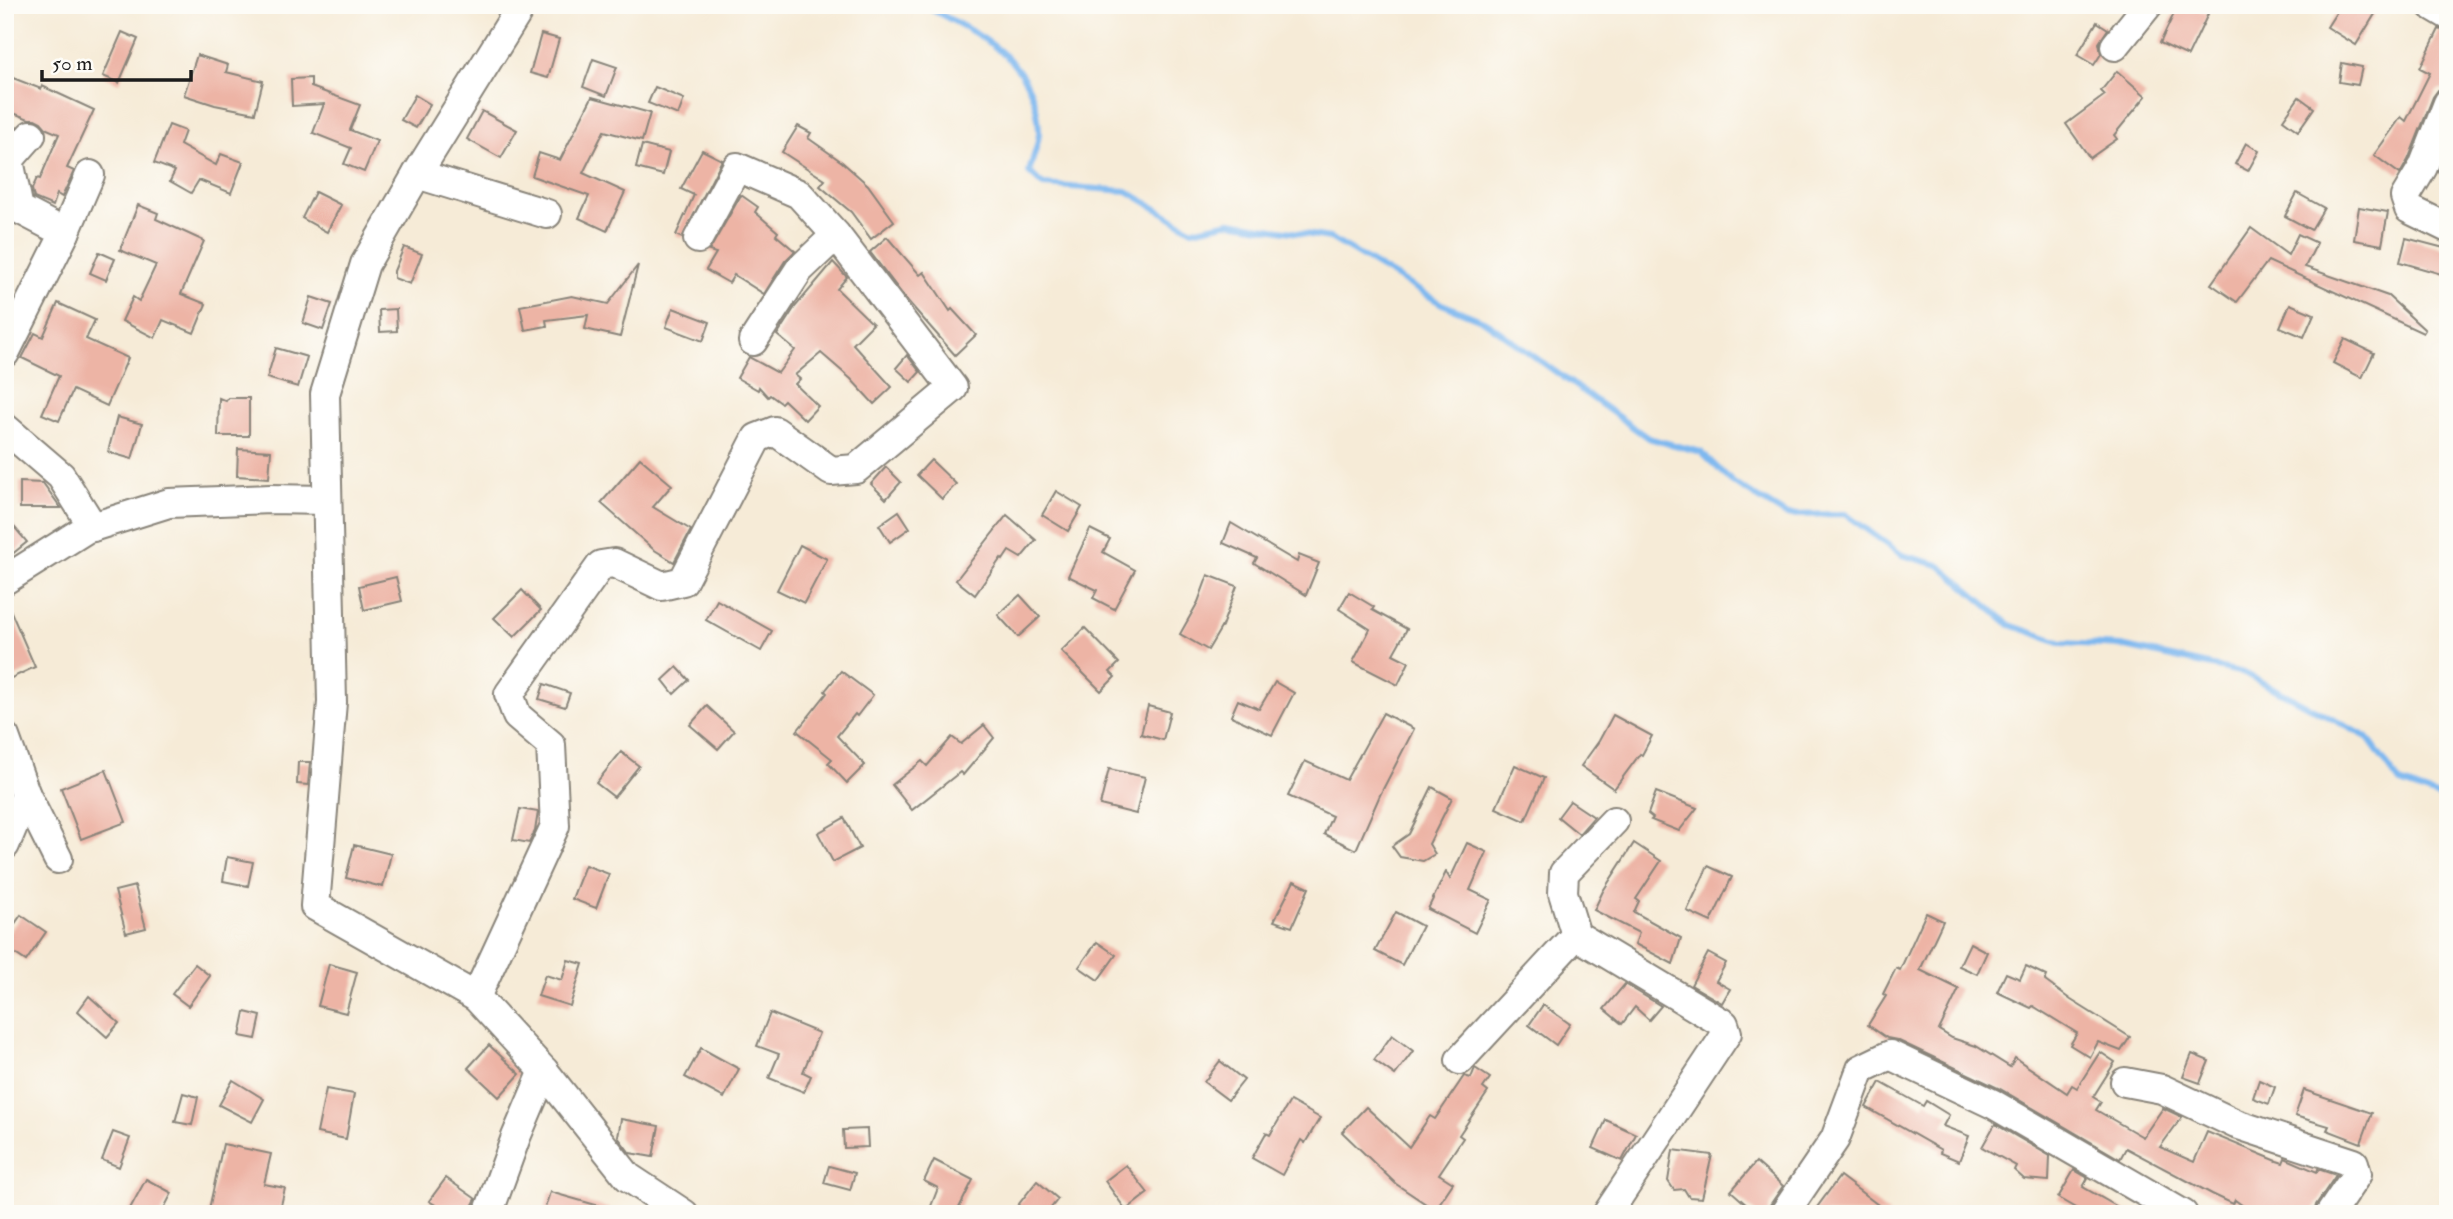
<svg xmlns="http://www.w3.org/2000/svg" width="2453" height="1219" viewBox="0 0 2453 1219" font-family="'IM FELL Double Pica',serif">
  <rect width="100%" height="100%" fill="#fdfcf7"/>
  <filter id="ink" filterUnits="userSpaceOnUse"><feTurbulence type="fractalNoise" baseFrequency=".0143" numOctaves="2"/><feDisplacementMap in="SourceGraphic" scale="14" xChannelSelector="R" yChannelSelector="G"/><feConvolveMatrix kernelMatrix="1 2 1 2 8 2 1 2 1" color-interpolation-filters="sRGB"/></filter>
  <filter id="wash" filterUnits="userSpaceOnUse"><feTurbulence type="fractalNoise" baseFrequency=".00686" numOctaves="4" result="noise"/><feDisplacementMap in="SourceGraphic" scale="28" xChannelSelector="R" yChannelSelector="G"/><feGaussianBlur stdDeviation="1.57" result="paint"/><feColorMatrix in="noise" values="0 0 0 0 0 0 0 0 0 0 0 0 0 0 0 0 0 1.4 0 .05"/><feComposite in="paint" operator="in"/></filter>
  <g filter="url(#wash)">
    <rect width="100%" height="100%" fill="#f6ebd7"/>
    <g fill="none" stroke-linecap="round" stroke-linejoin="round">
      <path stroke="#7eb8ef" stroke-width="6" d="M 923,5 C 978,34 1036,58 1039,130 C 1040,142 1032,159 1029,172 L 1043,185 L 1127,191 L 1192,230 L 1230,222 L 1330,238 L 1442,304 L 1486,322 L 1648,438 L 1701,452 L 1732,482 L 1786,515 L 1845,514 L 1902,555 L 1939,565 L 2010,625 L 2062,643 L 2121,646 L 2244,673 L 2367,737 L 2400,783 L 2448,800"/>
    </g>
    <g id="blocks">
      <g fill="#edb4a5">
        <path d="M 2178,5 L 2188,5 L 2208,14 L 2188,56 L 2160,43 Z"/>
        <path d="M 2341,5 L 2360,5 L 2375,14 L 2356,45 L 2327,27 Z"/>
        <path d="M 2097,22 L 2108,29 L 2099,43 L 2101,54 L 2094,65 L 2077,55 Z"/>
        <path d="M 2439,29 L 2448,32 L 2448,87 L 2438,90 L 2433,97 L 2408,160 L 2400,174 L 2374,155 L 2401,117 L 2406,121 L 2430,73 L 2420,68 Z"/>
        <path d="M 122,32 L 138,39 L 119,83 L 103,76 Z"/>
        <path d="M 541,34 L 559,39 L 548,78 L 530,73 Z"/>
        <path d="M 197,55 L 228,65 L 226,72 L 263,81 L 255,113 L 215,105 L 184,95 Z"/>
        <path d="M 593,59 L 617,67 L 606,96 L 583,87 Z"/>
        <path d="M 2342,63 L 2362,67 L 2358,85 L 2339,82 Z"/>
        <path d="M 2117,71 L 2146,96 L 2114,135 L 2117,139 L 2090,158 L 2066,124 L 2105,95 L 2101,91 Z"/>
        <path d="M 13,78 L 41,89 L 42,86 L 94,110 L 67,168 L 74,171 L 62,197 L 57,194 L 53,206 L 34,198 L 32,189 L 37,178 L 40,179 L 59,134 L 47,129 L 41,122 L 35,119 L 29,119 L 5,110 L 5,98 Z"/>
        <path d="M 311,78 L 311,87 L 360,105 L 350,130 L 377,141 L 364,172 L 344,164 L 351,148 L 313,133 L 324,104 L 292,106 L 291,79 Z"/>
        <path d="M 655,87 L 684,99 L 678,115 L 648,103 Z"/>
        <path d="M 415,95 L 430,104 L 416,128 L 401,120 Z"/>
        <path d="M 592,97 L 650,113 L 642,141 L 604,131 L 583,173 L 625,192 L 607,231 L 579,218 L 589,196 L 532,176 L 539,153 L 560,160 Z"/>
        <path d="M 2299,97 L 2314,108 L 2298,131 L 2283,120 Z"/>
        <path d="M 482,111 L 517,130 L 501,158 L 467,139 Z"/>
        <path d="M 169,125 L 185,131 L 180,145 L 216,165 L 221,154 L 243,162 L 231,193 L 199,180 L 191,193 L 170,181 L 175,171 L 154,163 Z"/>
        <path d="M 798,126 L 811,133 L 808,138 L 842,162 L 868,185 L 894,221 L 871,239 L 851,212 L 820,186 L 825,180 L 782,152 Z"/>
        <path d="M 2246,143 L 2259,151 L 2248,171 L 2235,164 Z"/>
        <path d="M 642,145 L 669,152 L 663,175 L 636,168 Z"/>
        <path d="M 702,150 L 722,160 L 682,238 L 676,235 L 694,195 L 681,189 Z"/>
        <path d="M 315,192 L 341,205 L 327,232 L 302,218 Z"/>
        <path d="M 2297,193 L 2324,208 L 2311,230 L 2285,216 Z"/>
        <path d="M 741,195 L 758,207 L 755,212 L 778,232 L 776,235 L 795,251 L 785,261 L 764,294 L 734,275 L 729,283 L 706,270 L 716,253 L 709,251 Z"/>
        <path d="M 138,205 L 158,213 L 156,219 L 204,241 L 181,294 L 206,304 L 194,333 L 163,320 L 155,338 L 122,321 L 133,297 L 139,301 L 156,265 L 120,250 Z"/>
        <path d="M 2359,207 L 2388,212 L 2382,245 L 2354,240 Z"/>
        <path d="M 2251,228 L 2288,255 L 2298,234 L 2317,243 L 2305,267 L 2388,296 L 2425,330 L 2423,333 L 2268,261 L 2237,302 L 2211,284 Z"/>
        <path d="M 887,237 L 920,275 L 924,272 L 950,311 L 952,309 L 976,335 L 955,355 L 906,299 L 870,252 Z"/>
        <path d="M 2406,238 L 2448,249 L 2448,276 L 2400,262 Z"/>
        <path d="M 404,247 L 422,254 L 410,284 L 394,278 L 394,271 Z"/>
        <path d="M 99,252 L 115,259 L 106,280 L 90,273 Z"/>
        <path d="M 833,262 L 847,277 L 837,289 L 873,324 L 853,344 L 892,387 L 874,404 L 851,379 L 821,353 L 795,375 L 800,379 L 795,384 L 818,406 L 805,420 L 784,400 L 781,403 L 770,395 L 768,397 L 759,387 L 758,390 L 737,378 L 749,357 L 778,373 L 795,350 L 777,335 L 795,307 Z"/>
        <path d="M 638,265 L 620,337 L 585,329 L 588,315 L 546,320 L 547,326 L 525,330 L 520,306 L 572,296 L 608,304 Z"/>
        <path d="M 311,297 L 332,304 L 323,330 L 303,323 Z"/>
        <path d="M 58,303 L 95,320 L 86,339 L 128,358 L 107,406 L 73,390 L 59,421 L 42,414 L 59,376 L 22,358 L 35,333 L 43,337 Z"/>
        <path d="M 2290,304 L 2314,314 L 2304,337 L 2280,327 Z"/>
        <path d="M 673,308 L 710,322 L 703,341 L 666,327 Z"/>
        <path d="M 396,309 L 397,331 L 380,332 L 379,310 Z"/>
        <path d="M 2345,339 L 2374,353 L 2362,378 L 2333,363 Z"/>
        <path d="M 276,348 L 307,357 L 298,387 L 267,378 Z"/>
        <path d="M 907,355 L 920,372 L 911,382 L 896,368 Z"/>
        <path d="M 219,398 L 226,401 L 228,398 L 249,398 L 249,436 L 218,436 Z"/>
        <path d="M 117,417 L 142,424 L 132,459 L 108,452 Z"/>
        <path d="M 238,449 L 271,451 L 269,478 L 237,476 Z"/>
        <path d="M 640,458 L 672,485 L 653,507 L 691,530 L 674,562 L 653,549 L 601,503 Z"/>
        <path d="M 931,460 L 956,484 L 942,499 L 917,475 Z"/>
        <path d="M 886,467 L 901,482 L 886,499 L 871,484 Z"/>
        <path d="M 20,482 L 43,483 L 61,508 L 20,508 Z"/>
        <path d="M 1056,491 L 1082,507 L 1068,531 L 1042,515 Z"/>
        <path d="M 899,511 L 910,528 L 890,542 L 879,525 Z"/>
        <path d="M 1007,515 L 1036,540 L 1021,558 L 1009,551 L 1003,560 L 1001,558 L 975,595 L 956,580 Z"/>
        <path d="M 5,516 L 27,542 L 5,560 Z"/>
        <path d="M 1231,523 L 1297,562 L 1299,555 L 1319,563 L 1306,595 L 1254,563 L 1257,558 L 1223,543 Z"/>
        <path d="M 1090,529 L 1110,539 L 1103,552 L 1135,570 L 1114,609 L 1093,598 L 1097,590 L 1068,576 Z"/>
        <path d="M 800,545 L 827,559 L 804,603 L 777,590 Z"/>
        <path d="M 1208,575 L 1237,586 L 1222,626 L 1208,650 L 1180,634 L 1198,602 Z"/>
        <path d="M 396,577 L 402,601 L 364,610 L 359,586 Z"/>
        <path d="M 522,590 L 541,610 L 514,637 L 494,618 Z"/>
        <path d="M 1349,592 L 1374,607 L 1372,610 L 1407,629 L 1393,654 L 1409,662 L 1398,685 L 1353,662 L 1370,629 L 1339,609 Z"/>
        <path d="M 1020,595 L 1040,617 L 1018,637 L 998,615 Z"/>
        <path d="M 5,598 L 35,667 L 5,681 Z"/>
        <path d="M 717,600 L 772,631 L 761,651 L 706,620 Z"/>
        <path d="M 1085,628 L 1119,663 L 1110,672 L 1115,677 L 1101,691 L 1061,651 Z"/>
        <path d="M 677,667 L 689,680 L 674,694 L 663,680 Z"/>
        <path d="M 841,671 L 873,695 L 857,716 L 855,714 L 837,736 L 865,765 L 847,783 L 828,763 L 832,759 L 797,731 L 827,693 L 825,691 Z"/>
        <path d="M 1275,682 L 1294,693 L 1272,735 L 1231,716 L 1238,700 L 1259,709 Z"/>
        <path d="M 544,684 L 570,693 L 565,707 L 539,699 Z"/>
        <path d="M 707,706 L 734,731 L 718,749 L 690,725 Z"/>
        <path d="M 1148,706 L 1170,712 L 1163,740 L 1141,734 Z"/>
        <path d="M 1383,713 L 1414,729 L 1380,795 L 1356,850 L 1324,834 L 1332,816 L 1288,796 L 1305,761 L 1346,780 Z"/>
        <path d="M 1613,715 L 1652,736 L 1642,755 L 1640,754 L 1614,789 L 1581,766 L 1599,741 Z"/>
        <path d="M 984,725 L 994,738 L 963,775 L 960,772 L 912,810 L 892,785 L 922,761 L 927,766 L 952,737 L 961,744 Z"/>
        <path d="M 621,752 L 639,766 L 614,797 L 596,783 Z"/>
        <path d="M 298,762 L 310,762 L 308,785 L 297,784 Z"/>
        <path d="M 1515,765 L 1544,778 L 1525,821 L 1496,808 Z"/>
        <path d="M 1109,769 L 1145,777 L 1136,814 L 1100,805 Z"/>
        <path d="M 106,770 L 126,822 L 81,839 L 61,788 Z"/>
        <path d="M 1432,787 L 1452,798 L 1429,844 L 1435,854 L 1423,861 L 1400,857 L 1392,846 L 1409,834 Z"/>
        <path d="M 1656,792 L 1697,808 L 1679,831 L 1651,820 L 1653,818 L 1648,814 Z"/>
        <path d="M 1570,801 L 1594,817 L 1579,834 L 1558,817 Z"/>
        <path d="M 520,809 L 538,812 L 535,831 L 529,843 L 513,840 Z"/>
        <path d="M 844,818 L 860,848 L 833,862 L 818,833 Z"/>
        <path d="M 1467,843 L 1487,852 L 1470,890 L 1491,900 L 1475,933 L 1428,909 L 1446,872 L 1450,879 Z"/>
        <path d="M 1634,843 L 1661,861 L 1636,899 L 1639,901 L 1634,912 L 1681,938 L 1673,964 L 1635,944 L 1639,933 L 1594,910 L 1603,891 Z"/>
        <path d="M 354,845 L 391,854 L 383,887 L 346,878 Z"/>
        <path d="M 227,857 L 253,862 L 248,886 L 223,881 Z"/>
        <path d="M 585,865 L 609,874 L 596,908 L 572,899 Z"/>
        <path d="M 1708,866 L 1732,877 L 1711,922 L 1687,911 Z"/>
        <path d="M 1294,881 L 1309,888 L 1292,927 L 1274,921 Z"/>
        <path d="M 135,886 L 146,928 L 126,933 L 115,891 Z"/>
        <path d="M 1396,912 L 1422,926 L 1402,965 L 1375,951 Z"/>
        <path d="M 1926,913 L 1943,921 L 1920,970 L 1959,989 L 1939,1030 L 1952,1038 L 1976,1046 L 2010,1067 L 2015,1058 L 2067,1093 L 2072,1085 L 2077,1088 L 2100,1052 L 2115,1062 L 2093,1097 L 2101,1102 L 2096,1110 L 2143,1137 L 2163,1108 L 2182,1117 L 2160,1147 L 2194,1162 L 2207,1132 L 2277,1161 L 2283,1163 L 2285,1158 L 2317,1172 L 2318,1169 L 2336,1175 L 2316,1205 L 2314,1214 L 2254,1214 L 2235,1200 L 2233,1204 L 2212,1194 L 2126,1148 L 2120,1159 L 2000,1089 L 1897,1040 L 1887,1038 L 1868,1025 L 1886,996 L 1883,994 L 1896,968 L 1900,970 Z"/>
        <path d="M 21,915 L 46,932 L 26,961 L 5,947 L 5,938 Z"/>
        <path d="M 1097,942 L 1116,955 L 1098,980 L 1079,967 Z"/>
        <path d="M 1970,943 L 1987,952 L 1977,974 L 1959,966 Z"/>
        <path d="M 1708,953 L 1726,963 L 1716,981 L 1730,989 L 1722,1003 L 1691,985 Z"/>
        <path d="M 568,960 L 583,964 L 570,1006 L 538,996 L 545,975 L 562,980 Z"/>
        <path d="M 195,964 L 210,976 L 188,1006 L 172,994 Z"/>
        <path d="M 329,964 L 357,972 L 346,1013 L 318,1006 Z"/>
        <path d="M 2026,966 L 2047,976 L 2045,981 L 2071,1000 L 2130,1037 L 2121,1051 L 2098,1042 L 2090,1057 L 2070,1045 L 2077,1033 L 2033,1006 L 2031,1008 L 1997,992 L 2006,973 L 2020,979 Z"/>
        <path d="M 1625,984 L 1661,1006 L 1649,1020 L 1635,1007 L 1622,1024 L 1604,1009 Z"/>
        <path d="M 89,996 L 119,1023 L 107,1037 L 78,1011 Z"/>
        <path d="M 1543,1005 L 1570,1024 L 1556,1045 L 1529,1025 Z"/>
        <path d="M 245,1012 L 261,1016 L 256,1039 L 240,1036 Z"/>
        <path d="M 770,1013 L 819,1033 L 803,1072 L 811,1076 L 804,1092 L 769,1078 L 779,1054 L 757,1046 Z"/>
        <path d="M 1392,1035 L 1413,1051 L 1395,1075 L 1374,1060 Z"/>
        <path d="M 489,1045 L 520,1074 L 499,1097 L 468,1068 Z"/>
        <path d="M 701,1048 L 739,1069 L 724,1098 L 685,1077 Z"/>
        <path d="M 2192,1054 L 2209,1061 L 2200,1083 L 2183,1077 Z"/>
        <path d="M 1220,1061 L 1244,1080 L 1228,1100 L 1204,1082 Z"/>
        <path d="M 1475,1068 L 1490,1078 L 1483,1088 L 1488,1092 L 1459,1135 L 1463,1138 L 1439,1174 L 1453,1183 L 1435,1210 L 1396,1184 L 1342,1132 L 1366,1107 L 1409,1147 L 1430,1116 L 1435,1119 L 1464,1076 L 1471,1078 Z"/>
        <path d="M 233,1080 L 264,1099 L 252,1122 L 219,1105 Z"/>
        <path d="M 2259,1080 L 2275,1087 L 2269,1104 L 2253,1098 Z"/>
        <path d="M 1880,1082 L 1923,1106 L 1926,1101 L 1949,1115 L 1943,1126 L 1969,1136 L 1959,1161 L 1940,1153 L 1941,1150 L 1866,1107 Z"/>
        <path d="M 326,1089 L 354,1094 L 346,1139 L 317,1133 Z"/>
        <path d="M 2304,1090 L 2372,1113 L 2361,1143 L 2327,1130 L 2329,1126 L 2295,1116 Z"/>
        <path d="M 183,1093 L 198,1097 L 192,1125 L 175,1122 Z"/>
        <path d="M 1290,1101 L 1320,1118 L 1305,1143 L 1301,1140 L 1282,1175 L 1252,1158 L 1266,1133 L 1270,1135 Z"/>
        <path d="M 621,1119 L 659,1126 L 653,1157 L 630,1153 L 618,1137 Z"/>
        <path d="M 1606,1120 L 1636,1134 L 1622,1161 L 1593,1148 Z"/>
        <path d="M 1995,1124 L 2050,1156 L 2049,1181 L 2024,1179 L 2014,1170 L 2016,1166 L 1982,1147 Z"/>
        <path d="M 867,1129 L 868,1147 L 844,1148 L 843,1130 Z"/>
        <path d="M 113,1132 L 130,1138 L 119,1167 L 102,1160 Z"/>
        <path d="M 223,1144 L 271,1154 L 264,1184 L 285,1188 L 279,1214 L 208,1214 Z"/>
        <path d="M 1673,1150 L 1712,1155 L 1702,1198 L 1689,1197 L 1684,1189 L 1674,1190 L 1668,1181 Z"/>
        <path d="M 934,1160 L 973,1180 L 956,1214 L 928,1214 L 938,1188 L 924,1181 Z"/>
        <path d="M 1756,1162 L 1783,1186 L 1770,1205 L 1768,1214 L 1757,1214 L 1731,1191 Z"/>
        <path d="M 1126,1165 L 1148,1193 L 1126,1210 L 1105,1181 Z"/>
        <path d="M 829,1166 L 855,1173 L 850,1190 L 824,1183 Z"/>
        <path d="M 2074,1170 L 2088,1178 L 2083,1187 L 2130,1214 L 2086,1214 L 2058,1198 Z"/>
        <path d="M 1840,1176 L 1890,1214 L 1812,1214 Z"/>
        <path d="M 446,1178 L 476,1199 L 468,1214 L 450,1214 L 429,1201 Z"/>
        <path d="M 146,1179 L 172,1193 L 161,1214 L 127,1214 Z"/>
        <path d="M 1037,1181 L 1058,1199 L 1046,1214 L 1011,1214 Z"/>
        <path d="M 550,1192 L 610,1209 L 610,1214 L 543,1214 Z"/>
      </g>
    </g>
  </g>
  <g filter="url(#ink)">
    <use href="#blocks" fill-opacity="0" stroke="#89847a" stroke-width="2"/>
    <g fill="none" stroke-linecap="round" stroke-linejoin="round">
      <defs>
        <g id="minor">
          <path d="M 522,5 L 417,174 L 365,264 L 325,394 L 332,702 L 315,906 L 476,997 L 544,1071 L 628,1177 L 684,1214"/>
          <path d="M 2431,5 L 2448,15"/>
          <path d="M 2115,46 L 2148,5"/>
          <path d="M 2448,103 L 2423,167 L 2405,197 L 2409,209 L 2448,228"/>
          <path d="M 31,135 L 9,160 L 19,209 L 65,233"/>
          <path d="M 417,174 L 547,214"/>
          <path d="M 753,341 L 799,270 L 836,235"/>
          <path d="M 5,353 L 65,233 L 90,175"/>
          <path d="M 5,428 L 61,476 L 93,527"/>
          <path d="M 5,580 L 86,529 L 169,503 L 270,499 L 326,500"/>
          <path d="M 5,737 L 26,795 L 5,845"/>
          <path d="M 26,795 L 58,859"/>
          <path d="M 476,997 L 555,826 L 551,745 L 517,716 L 509,694 L 601,565 L 614,563 L 662,586 L 683,581 L 757,438 L 775,431 L 831,471 L 856,469 L 953,388 L 836,235 L 799,194 L 737,167 L 698,239"/>
          <path d="M 1460,1060 L 1576,935"/>
          <path d="M 2125,1082 L 2162,1089 L 2236,1124 L 2354,1163 L 2357,1174 L 2330,1214"/>
          <path d="M 488,1214 L 516,1137 L 544,1071"/>
          <path d="M 1607,1214 L 1727,1033 L 1724,1024 L 1576,935 L 1563,893 L 1564,873 L 1614,821"/>
          <path d="M 1784,1214 L 1835,1139 L 1861,1069 L 1890,1055 L 1993,1104 L 2183,1214"/>
        </g>
      </defs>
      <use href="#minor" stroke="#89847a" stroke-width="32"/>
      <use href="#minor" stroke="#fff" stroke-width="28"/>
    </g>
  </g>
  <rect width="2453" height="1219" fill="none" stroke="#fdfcf7" stroke-width="28"/>
  <path d="M42 70v10h149v-10" fill="none" stroke="#1c1c1c" stroke-width="3.5"/>
  <text x="52" y="70" font-size="21" fill="#1c1c1c" stroke="#fdfcf7" stroke-width="5" paint-order="stroke">50 m</text>
</svg>
